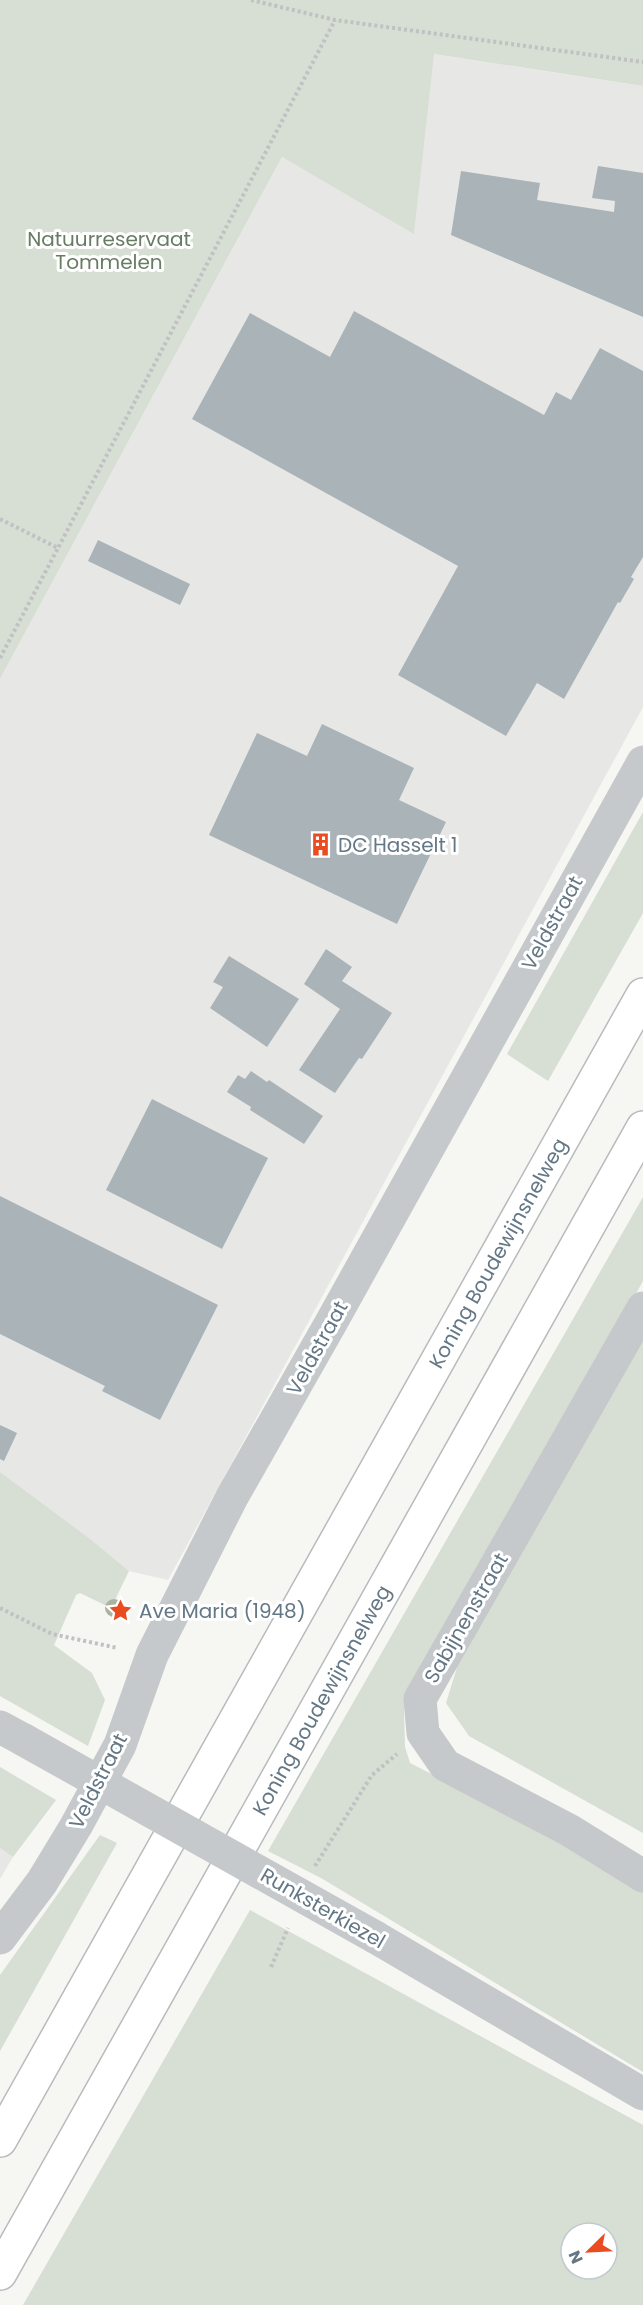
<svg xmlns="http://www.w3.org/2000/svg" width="643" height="2305" viewBox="0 0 643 2305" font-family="Poppins,sans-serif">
  <rect width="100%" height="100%" fill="#f6f6f2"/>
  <g fill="#e7e8e6">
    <path d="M 433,54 L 643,86 L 643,707 L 168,1580 L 129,1571 L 89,1538 L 0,1472 L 0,679 L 282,157 L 414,233 Z"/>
    <path d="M 0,1848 L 13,1857 L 0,1879 Z"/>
  </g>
  <g fill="#d7ded3" fill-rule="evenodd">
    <path d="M 0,0 L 643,0 L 643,86 L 434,54 L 414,234 L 282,157 L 0,679 Z"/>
    <path d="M 643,812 L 643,913 L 548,1081 L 507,1054 Z"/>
    <path d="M 643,1197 L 643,1281 L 404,1710 L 405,1747 L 410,1763 L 509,1814 L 643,1891 L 643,2072 L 321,1878 L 268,1851 Z"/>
    <path d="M 643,1338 L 643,1833 L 469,1736 L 446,1703 L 459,1661 Z"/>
    <path d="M 0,1472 L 89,1538 L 129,1571 L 111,1608 L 80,1593 L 76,1595 L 54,1645 L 92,1673 L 105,1700 L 88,1746 L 0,1696 Z"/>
    <path d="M 0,1767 L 56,1800 L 13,1857 L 0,1848 Z"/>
    <path d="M 100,1835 L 117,1843 L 0,2051 L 0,1975 Z"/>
    <path d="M 250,1910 L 643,2125 L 643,2305 L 23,2305 ZM 571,2233 L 607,2233 L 607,2269 L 571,2269 Z"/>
  </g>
  <g fill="#aab3b8">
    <path d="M 598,166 L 643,173 L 643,317 L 451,235 L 461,171 L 540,183 L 537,200 L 614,212 L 615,201 L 592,198 Z"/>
    <path d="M 354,311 L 544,415 L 556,392 L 571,400 L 600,348 L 643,371 L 643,557 L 631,577 L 634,579 L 620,603 L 618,602 L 564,699 L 537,683 L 506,736 L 398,675 L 458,566 L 192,419 L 250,313 L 330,357 Z"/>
    <path d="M 98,540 L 190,584 L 180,605 L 88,561 Z"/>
    <path d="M 322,724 L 414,768 L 399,800 L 446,822 L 397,924 L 209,835 L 257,733 L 307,756 Z"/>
    <path d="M 326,949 L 352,967 L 342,981 L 392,1013 L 362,1059 L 359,1058 L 335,1093 L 299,1070 L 340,1009 L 304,984 Z"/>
    <path d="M 229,956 L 299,999 L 267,1047 L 210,1008 L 223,987 L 213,982 Z"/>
    <path d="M 251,1071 L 267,1082 L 269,1080 L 323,1116 L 304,1144 L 250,1110 L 251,1107 L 227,1092 L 238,1075 L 245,1079 Z"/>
    <path d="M 152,1099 L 268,1158 L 222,1249 L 106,1190 Z"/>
    <path d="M 0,1196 L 218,1305 L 160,1420 L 102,1391 L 105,1386 L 0,1334 Z"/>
    <path d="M 0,1425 L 17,1433 L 4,1461 L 0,1459 Z"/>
  </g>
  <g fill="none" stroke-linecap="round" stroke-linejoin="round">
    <defs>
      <g id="motorway">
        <path id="s1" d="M 0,2140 L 643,995"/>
        <path id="s2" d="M 0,2273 L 643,1128"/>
      </g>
    </defs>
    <use href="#motorway" stroke="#b8bbbe" stroke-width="36"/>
    <g stroke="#bfc1c3" stroke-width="4" stroke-dasharray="3 3" stroke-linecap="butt">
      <path d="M 251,0 L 335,20 L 643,62"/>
      <path d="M 0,519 L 58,548 L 335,20"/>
      <path d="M 0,658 L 58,548"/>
      <path d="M 0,1608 L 52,1634 L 118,1648"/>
      <path d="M 315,1866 L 372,1775 L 397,1754"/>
      <path d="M 271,1967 L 288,1928"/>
    </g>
    <g stroke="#c6c9cc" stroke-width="33">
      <path d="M 643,1308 L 420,1699 L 423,1733 L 445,1765 L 569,1830 L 643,1876"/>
      <path d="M 0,1727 L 24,1740"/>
      <path d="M 375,1937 L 643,2094"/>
      <path d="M 0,1938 L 42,1882 L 76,1826 L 120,1745 L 152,1655 L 232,1497 L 332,1321 L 643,762"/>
    </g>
    <use href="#motorway" stroke="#fff" stroke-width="33"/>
    <path stroke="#c6c9cc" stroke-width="33" d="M 24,1740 L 375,1937"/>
  </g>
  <circle fill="#a8b3a3" cx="114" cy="1608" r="9"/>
  <defs>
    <symbol id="building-bare" viewBox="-9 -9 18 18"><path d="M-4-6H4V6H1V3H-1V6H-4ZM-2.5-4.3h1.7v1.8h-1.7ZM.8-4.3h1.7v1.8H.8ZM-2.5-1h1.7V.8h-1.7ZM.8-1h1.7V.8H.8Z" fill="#ea4c1f" stroke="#fff" stroke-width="2.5" paint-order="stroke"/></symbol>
    <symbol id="sight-bare" viewBox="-9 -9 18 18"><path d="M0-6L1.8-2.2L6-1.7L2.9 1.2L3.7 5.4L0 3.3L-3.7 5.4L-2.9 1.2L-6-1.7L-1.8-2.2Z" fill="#ea4c1f" stroke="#fff" stroke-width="2.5" paint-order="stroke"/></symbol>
  </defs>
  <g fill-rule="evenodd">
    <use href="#building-bare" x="304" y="828" width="33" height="33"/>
    <use href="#sight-bare" x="104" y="1594" width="33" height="33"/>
  </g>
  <g text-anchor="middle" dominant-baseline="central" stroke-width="6" stroke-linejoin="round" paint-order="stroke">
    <g font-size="20" fill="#687c63" stroke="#fff">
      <text x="109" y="239">Natuurreservaat<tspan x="109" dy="23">Tommelen</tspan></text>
    </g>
    <g font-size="20" fill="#647785" stroke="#fff" text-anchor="start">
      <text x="338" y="845">DC Hasselt 1</text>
      <text x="139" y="1611">Ave Maria (1948)</text>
    </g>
    <g font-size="20" fill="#647785" stroke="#fff">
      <text transform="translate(552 923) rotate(-61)">Veldstraat</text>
      <text stroke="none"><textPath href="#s1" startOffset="1017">Koning Boudewijnsnelweg</textPath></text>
      <text transform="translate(317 1348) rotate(-61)">Veldstraat</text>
      <text transform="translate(466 1618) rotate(-60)">Sabijnenstraat</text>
      <text stroke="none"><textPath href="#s2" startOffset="657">Koning Boudewijnsnelweg</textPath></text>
      <text transform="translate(98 1781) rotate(-63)">Veldstraat</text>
      <text transform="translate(323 1908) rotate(30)">Runksterkiezel</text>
    </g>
  </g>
  <g transform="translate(589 2251) rotate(246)"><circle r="28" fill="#ffffff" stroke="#c1c9ce" stroke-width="1.5"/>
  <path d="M0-4.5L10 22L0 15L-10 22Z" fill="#ea4c1f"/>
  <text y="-9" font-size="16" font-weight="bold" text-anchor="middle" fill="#647785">N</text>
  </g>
</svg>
